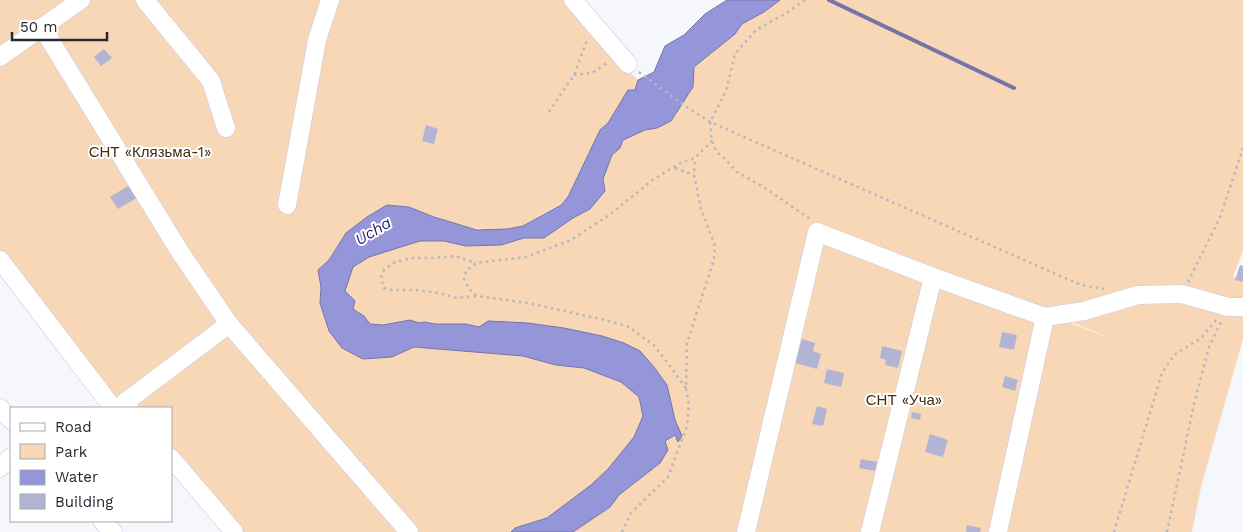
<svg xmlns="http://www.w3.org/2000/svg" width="1243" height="532" viewBox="0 0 1243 532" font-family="'Work Sans',sans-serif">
  <rect width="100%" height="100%" fill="#f6f7fd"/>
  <g fill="#f8d7b6" fill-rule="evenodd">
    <path d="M 0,0 L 567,0 L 615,58 L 638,80 L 636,90 L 628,91 L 608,123 L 600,130 L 568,197 C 560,206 553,208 542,214 C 536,218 529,223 522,226 C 487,239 442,219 409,207 L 346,233 L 329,260 L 318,270 L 321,287 L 320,303 L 392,357 L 414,347 L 523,355 L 556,365 L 583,368 L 621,382 L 639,397 L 643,416 L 634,437 L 608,469 L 591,485 L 547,518 L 515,528 L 511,532 L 235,532 L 171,463 L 171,408 L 121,408 L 0,271 Z"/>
    <path d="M 780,0 L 1243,0 L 1243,251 L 1233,277 L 1243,280 L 1243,339 L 1201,487 L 1192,532 L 573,532 L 610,507 L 619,495 L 660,463 L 665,441 L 675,435 L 678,441 L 682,436 L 675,420 L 667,385 L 654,367 L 640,351 L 624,343 L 602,336 L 479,327 L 466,324 L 435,324 L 425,322 L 419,323 L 410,320 L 383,325 L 370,324 L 364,316 L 353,309 L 345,291 L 353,267 L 368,257 L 420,241 L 444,241 L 466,246 L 501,245 L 524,238 L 544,238 L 573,218 L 590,209 L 605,191 L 603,179 L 612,155 L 620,148 L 623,140 L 645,130 L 657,128 L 671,121 L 693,87 L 694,68 L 735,34 L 742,24 L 764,12 ZM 894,254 L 1010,297 L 1107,337 L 1106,337 Z"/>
  </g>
  <path fill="#9595da" stroke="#7474a8" d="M 727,0 L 780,0 L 764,12 L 742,24 L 735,34 L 694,67 L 693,87 L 671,121 L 657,128 L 645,130 L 623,140 L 620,148 L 612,155 L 603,179 L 605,191 L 590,209 L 573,218 L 544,238 L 524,238 L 501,245 L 466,246 L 444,241 L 420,241 L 369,257 L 353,267 L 345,291 L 355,301 L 353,309 L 364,316 L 370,324 L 383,325 L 410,320 L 419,323 L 425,322 L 435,324 L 466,324 L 479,327 L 488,321 L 528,323 L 564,328 L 602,336 L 624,343 L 640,351 L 654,367 L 667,385 L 675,420 L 682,436 L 678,442 L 675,435 L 665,441 L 668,450 L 660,463 L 619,495 L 610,507 L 573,532 L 511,532 L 515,528 L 547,518 L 591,485 L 608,469 L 634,437 L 643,416 L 639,397 L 621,382 L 584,368 L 556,365 L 523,356 L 414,347 L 392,357 L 363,359 L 342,348 L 329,331 L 320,303 L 321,287 L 318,270 L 329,260 L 346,233 L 367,217 L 387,205 L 409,207 L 434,217 L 477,230 L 508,229 L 523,226 L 561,205 L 568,197 L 600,130 L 608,123 L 628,90 L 635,90 L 638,80 L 654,72 L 665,46 L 684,35 L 705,14 Z"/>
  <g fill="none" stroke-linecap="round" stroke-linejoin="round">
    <path stroke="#7474a8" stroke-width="4" d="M 829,0 L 1014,88"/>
  </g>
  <g fill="#b3b4d3">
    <path d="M 104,49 L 112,58 L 101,66 L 94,57 Z"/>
    <path d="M 426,125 L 438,129 L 434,144 L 422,141 Z"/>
    <path d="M 133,183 L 140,196 L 118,209 L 110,197 Z"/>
    <path d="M 1240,265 L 1243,266 L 1243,282 L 1235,280 Z"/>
    <path d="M 1002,332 L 1017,335 L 1014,350 L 999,347 Z"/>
    <path d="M 802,339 L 815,343 L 813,351 L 821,354 L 817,369 L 795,363 Z"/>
    <path d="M 882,346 L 902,351 L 898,368 L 885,365 L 886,360 L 880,358 Z"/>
    <path d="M 827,369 L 844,373 L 841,387 L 824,383 Z"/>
    <path d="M 1005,376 L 1018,380 L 1015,391 L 1002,387 Z"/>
    <path d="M 817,406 L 827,409 L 823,426 L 812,424 Z"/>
    <path d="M 912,412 L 921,414 L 920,420 L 911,418 Z"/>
    <path d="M 930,434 L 948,440 L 943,457 L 925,452 Z"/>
    <path d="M 861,459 L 877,462 L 875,471 L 859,468 Z"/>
    <path d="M 967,525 L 981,528 L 980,532 L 966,532 Z"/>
  </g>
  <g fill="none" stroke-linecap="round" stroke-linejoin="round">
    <defs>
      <g id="minor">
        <path d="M 145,0 L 211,81 L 226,128"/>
        <path d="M 573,0 L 628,64"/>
        <path d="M 42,27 L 180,252 L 229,324 L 409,532"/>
        <path d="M 0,57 L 81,0"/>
        <path d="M 287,205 L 317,40 L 330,0"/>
        <path d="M 0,260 L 113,408"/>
        <path d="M 0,408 L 11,420"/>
        <path d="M 129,408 L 124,403 L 229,324"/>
        <path d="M 171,458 L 234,532"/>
        <path d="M 0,468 L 11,457"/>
        <path d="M 102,521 L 113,532"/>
        <path d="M 746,532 L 817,232 L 933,277 L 1045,317"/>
        <path d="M 870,532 L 933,277"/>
        <path d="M 998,532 L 1045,317 L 1084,311 L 1138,295 L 1182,294 L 1228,307 L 1243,307"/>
      </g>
    </defs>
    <use href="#minor" stroke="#c7c8e7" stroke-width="19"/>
    <g stroke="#b6b7bf" stroke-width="2.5" stroke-dasharray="2.5 4" stroke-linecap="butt">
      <path d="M 805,0 L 788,12 L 756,30 L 735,54 L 726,91 L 710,122 L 712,141 L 716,151 L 725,159 L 737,172 L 765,188 L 810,219"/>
      <path d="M 639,72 L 684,105 L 710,122 L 1081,285 L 1104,289"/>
      <path d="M 574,75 L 592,73 L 607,63"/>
      <path d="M 549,112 L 574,75 L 587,40"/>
      <path d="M 675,168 L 694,175"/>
      <path d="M 1188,282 L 1220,217 L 1243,148"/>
      <path d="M 476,296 L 457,298 L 438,293 L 417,290 L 392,290 L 384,288 L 381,278 L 384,270 L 393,263 L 411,258 L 433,258 L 455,256 L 476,263"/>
      <path d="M 686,388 L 655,346 L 627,326 L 605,320 L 528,303 L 477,296 L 469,289 L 464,279 L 466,271 L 476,263 L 526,257 L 571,240 L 609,215 L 654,179 L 682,162 L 695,158 L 712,141"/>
      <path d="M 622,532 L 631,513 L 668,477 L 687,426 L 689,406 L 686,388 L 687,343 L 714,259 L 715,246 L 701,209 L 694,175 L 695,158"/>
      <path d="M 1114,532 L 1162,373 L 1174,355 L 1201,338 L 1217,319"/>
      <path d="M 1167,532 L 1194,404 L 1209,347 L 1222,320"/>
    </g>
    <use href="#minor" stroke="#fff" stroke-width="18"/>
  </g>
  <g text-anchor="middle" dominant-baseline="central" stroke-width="4" stroke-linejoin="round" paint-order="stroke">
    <g font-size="15" fill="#442d13" stroke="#fff">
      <text x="150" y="152">СНТ «Клязьма-1»</text>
      <text x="904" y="400">СНТ «Уча»</text>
    </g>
    <g font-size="16" font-style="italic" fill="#2e2271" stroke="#fff">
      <text transform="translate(373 231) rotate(-31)">Ucha</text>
    </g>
  </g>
  <rect x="10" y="407" width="162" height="115" fill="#ffffff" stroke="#a9a9ae"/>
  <rect x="20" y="423" width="25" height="8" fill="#ffffff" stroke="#a9a9ae"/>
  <text x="55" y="432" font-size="15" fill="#272834">Road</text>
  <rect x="20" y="444" width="25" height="15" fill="#f8d7b6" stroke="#a9a9ae"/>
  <text x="55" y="457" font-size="15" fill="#272834">Park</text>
  <rect x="20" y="470" width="25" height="15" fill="#9595da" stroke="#a9a9ae"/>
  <text x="55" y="482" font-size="15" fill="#272834">Water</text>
  <rect x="20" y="494" width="25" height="15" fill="#b3b4d3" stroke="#a9a9ae"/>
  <text x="55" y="507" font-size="15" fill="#272834">Building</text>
  <path d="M12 32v8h95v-8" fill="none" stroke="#272834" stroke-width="2.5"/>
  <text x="20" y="32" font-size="15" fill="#272834" stroke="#ffffff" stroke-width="4" paint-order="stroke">50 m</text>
</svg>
